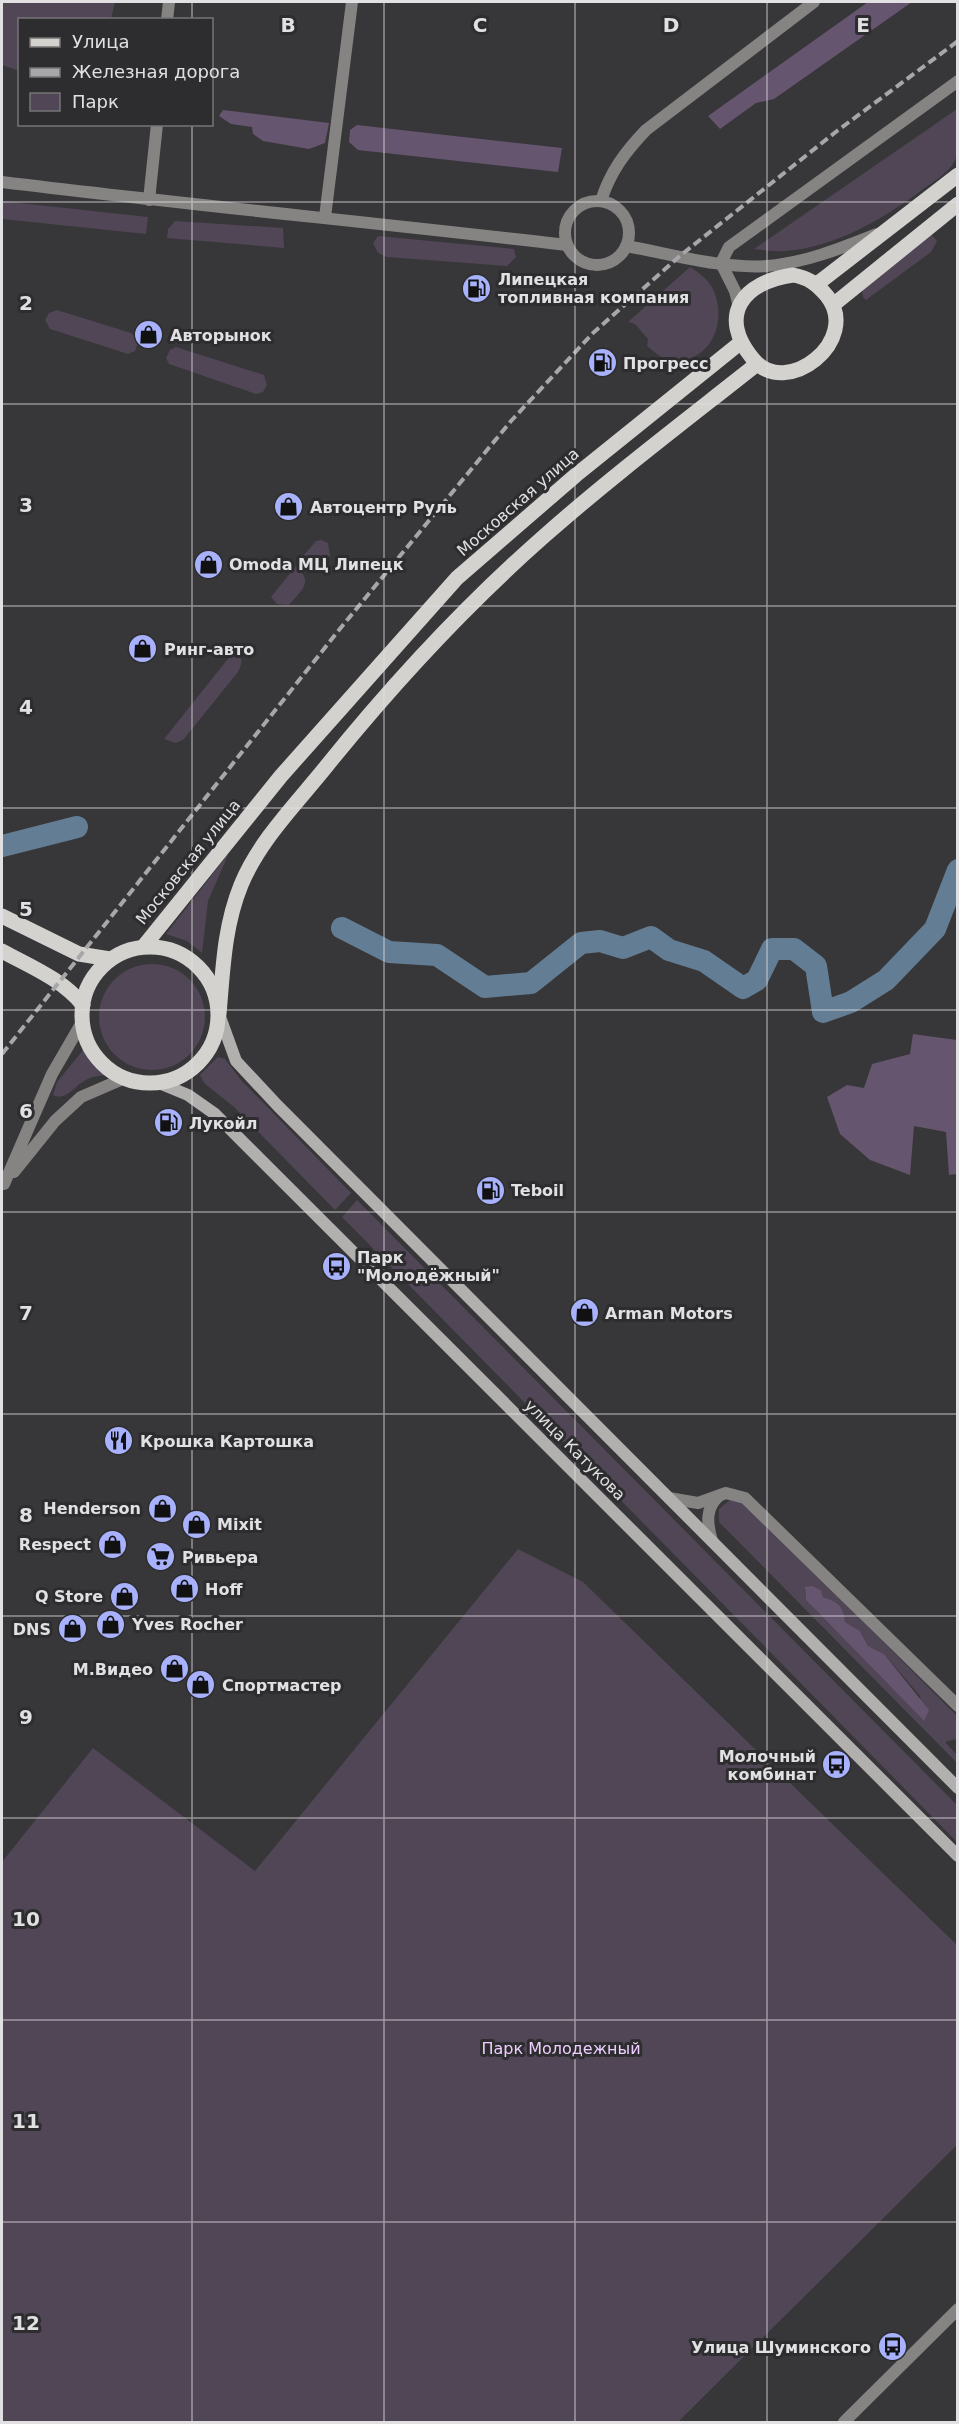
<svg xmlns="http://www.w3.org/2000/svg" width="959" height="2424" viewBox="0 0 959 2424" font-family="'DejaVu Sans',sans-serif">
  <rect width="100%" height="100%" fill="#373638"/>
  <g fill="#504656" fill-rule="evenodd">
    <path d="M 2,2 L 115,2 L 111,19 L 20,20 L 19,71 L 2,65 Z"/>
    <path d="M 957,109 C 958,123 959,142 957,155 C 953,171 934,181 922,190 C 883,219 836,247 786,251 C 776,252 764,250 754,249 Z"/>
    <path d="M 2,201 L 148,217 L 146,234 L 2,219 Z"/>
    <path d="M 175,221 L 283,228 L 284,248 L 167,238 L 168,229 Z"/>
    <path d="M 932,235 L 937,241 L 931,252 L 866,300 L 863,297 L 862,287 Z"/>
    <path d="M 378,236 L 514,249 L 516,257 L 507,266 L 387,257 L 378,253 L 373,243 Z"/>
    <path d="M 690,267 C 699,273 708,279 713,289 C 725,315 717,349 689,359 C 683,362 677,363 671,361 C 662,359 654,352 647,346 L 648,339 L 635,324 L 628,322 Z"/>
    <path d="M 57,310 L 131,333 L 139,340 L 135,351 L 128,354 L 50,329 L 45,320 L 49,313 Z"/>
    <path d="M 176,347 L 264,375 L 267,385 L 263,392 L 256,394 L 169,364 L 166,358 L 170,350 Z"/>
    <path d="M 321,540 L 328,543 L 330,556 L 324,562 L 315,563 L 304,555 L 316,541 Z"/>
    <path d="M 296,566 C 314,583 302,589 289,605 L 277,604 L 271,597 Z"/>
    <path d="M 235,650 C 243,656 243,662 238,672 L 183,740 L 175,743 L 164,739 Z"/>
    <path d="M 229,853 L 208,901 L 202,953 L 187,941 L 166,934 Z"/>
    <circle cx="152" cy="1017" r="53"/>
    <path d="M 84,1049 L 105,1075 C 99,1076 91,1077 86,1080 C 75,1085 66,1102 53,1095 L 57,1082 Z"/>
    <path d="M 218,1057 L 225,1059 L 241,1080 L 351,1193 L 335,1210 L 234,1107 L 204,1083 L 200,1075 Z"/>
    <path d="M 357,1200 L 957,1805 L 957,1842 L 342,1217 Z"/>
    <path d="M 730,1500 L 745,1503 L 957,1716 L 957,1739 L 945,1742 L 957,1755 L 957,1763 L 719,1522 L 719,1509 ZM 805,1587 L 821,1590 L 823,1597 C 838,1602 844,1606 845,1622 L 860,1631 L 868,1646 L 884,1654 L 920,1696 L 924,1721 L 806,1600 Z"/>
    <path d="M 518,1549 L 583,1582 L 957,1945 L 957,2145 L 678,2422 L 2,2422 L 2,1862 L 93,1748 L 255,1871 Z"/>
  </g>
  <g fill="#66556f">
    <path d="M 868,2 L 912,2 L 774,99 L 756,103 L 720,129 L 708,116 Z"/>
    <path d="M 223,110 L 329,123 L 325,143 L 309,149 L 263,141 L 253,134 L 252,127 L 231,124 L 219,116 Z"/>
    <path d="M 357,125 L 562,148 L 558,172 L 358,150 L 349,142 L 350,130 Z"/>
    <path d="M 913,1034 L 957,1040 L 957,1174 L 949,1175 L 946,1132 L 914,1126 L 910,1175 L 870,1160 L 840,1134 L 827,1097 L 847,1085 L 864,1088 L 872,1064 L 910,1054 Z"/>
    <path d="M 812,1586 L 821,1590 L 823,1597 C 838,1602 844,1606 845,1622 L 860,1631 L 868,1646 L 884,1654 L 929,1710 L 924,1721 L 806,1600 L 805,1587 Z"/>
  </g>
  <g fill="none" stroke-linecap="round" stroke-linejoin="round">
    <g stroke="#637e94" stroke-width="22">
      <path d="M 2,846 L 77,827"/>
      <path d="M 342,928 L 389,952 L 437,955 L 485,987 L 531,983 L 581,943 L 600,941 L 623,948 L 651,937 L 669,950 L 704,961 L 743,988 L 757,980 L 772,949 L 794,949 L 816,966 L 823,1012 L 851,1002 L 886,980 L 935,929 L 958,870"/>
    </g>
    <g stroke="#858483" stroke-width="12">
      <path d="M 167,20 L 169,2"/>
      <path d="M 2,182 C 190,205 378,223 567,245"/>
      <path d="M 149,200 L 157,124"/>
      <path d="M 601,201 C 610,172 625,152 646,130 L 814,2"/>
      <circle cx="597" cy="233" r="32"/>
      <path d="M 325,217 L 352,2"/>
      <path d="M 626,246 C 671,254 721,269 767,266 C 805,263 842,248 877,234"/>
      <path d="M 721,263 L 729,247 L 958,81"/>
      <path d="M 721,263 L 735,291 L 739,307"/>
      <path d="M 14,1172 L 55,1121 L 81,1097 L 125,1078"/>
      <path d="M 4,1184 L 52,1074 L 81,1024"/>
      <path d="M 669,1498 L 698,1503 L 726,1493 L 745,1498 L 958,1706"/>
      <path d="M 712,1541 C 707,1524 705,1508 719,1496"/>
    </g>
    <path stroke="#858483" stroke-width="12" d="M 844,2422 L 958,2309"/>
    <g stroke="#b1b0ae" stroke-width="12">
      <path d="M 219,1014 L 236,1061 L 278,1106 L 958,1788"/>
      <path d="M 159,1083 L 188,1095 L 215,1114 L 958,1856"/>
    </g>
    <g stroke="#d4d2cf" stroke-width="15">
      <path d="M 793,275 C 809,278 817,284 827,296 C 862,340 786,400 753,359 C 717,315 743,282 793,275 Z"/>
      <path d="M 817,284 L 958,175"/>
      <path d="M 833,305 L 958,204"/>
      <path d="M 2,916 L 79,954 L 110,959"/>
      <path d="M 144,946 L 281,776 L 457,578 L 576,475 L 740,343"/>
      <circle cx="150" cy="1015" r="68"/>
      <path d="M 2,951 C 31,967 62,979 83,1005"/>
      <path d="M 219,1014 C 223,969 224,927 241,885 C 259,841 296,804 325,768 C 391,686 464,607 542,538 C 611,477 685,421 757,364"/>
    </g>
    <path stroke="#a7a6a8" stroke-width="4" stroke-dasharray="9 4.5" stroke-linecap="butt" d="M 2,1054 L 339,630 L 511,421 L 593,333 L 681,255 L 837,131 L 958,41"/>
  </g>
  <path fill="none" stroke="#e1e0e2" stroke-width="1.5" stroke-opacity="0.55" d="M 192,2 L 192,20M 384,2 L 384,2422M 575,2 L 575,2422M 767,2 L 767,2422M 192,124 L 192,2422M 2,202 L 958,202M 2,404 L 958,404M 2,606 L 958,606M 2,808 L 958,808M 2,1010 L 958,1010M 2,1212 L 958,1212M 2,1414 L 958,1414M 2,1616 L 958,1616M 2,1818 L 958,1818M 2,2020 L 958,2020M 2,2222 L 958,2222"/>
  <defs>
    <symbol id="fuel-disc" viewBox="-11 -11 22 22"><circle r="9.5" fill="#a7b1fc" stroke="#2d2c2e"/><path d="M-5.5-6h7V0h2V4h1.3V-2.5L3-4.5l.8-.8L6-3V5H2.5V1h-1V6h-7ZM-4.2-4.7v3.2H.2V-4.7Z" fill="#111"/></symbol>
    <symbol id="shop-disc" viewBox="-11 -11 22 22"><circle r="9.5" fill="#a7b1fc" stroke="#2d2c2e"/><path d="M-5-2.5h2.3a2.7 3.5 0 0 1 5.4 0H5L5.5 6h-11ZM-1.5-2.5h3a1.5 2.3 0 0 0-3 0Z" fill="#111"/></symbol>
    <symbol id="bus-disc" viewBox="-11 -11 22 22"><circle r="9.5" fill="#a7b1fc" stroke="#2d2c2e"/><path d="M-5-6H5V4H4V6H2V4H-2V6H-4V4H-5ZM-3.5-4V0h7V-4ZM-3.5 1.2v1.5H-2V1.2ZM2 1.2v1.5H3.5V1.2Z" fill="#111"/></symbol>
    <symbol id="restaurant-disc" viewBox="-11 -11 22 22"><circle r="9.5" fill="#a7b1fc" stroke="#2d2c2e"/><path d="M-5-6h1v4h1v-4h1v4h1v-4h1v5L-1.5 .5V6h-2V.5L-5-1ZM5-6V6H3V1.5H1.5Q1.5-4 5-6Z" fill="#111"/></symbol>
    <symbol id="supermarket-disc" viewBox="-11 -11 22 22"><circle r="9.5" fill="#a7b1fc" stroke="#2d2c2e"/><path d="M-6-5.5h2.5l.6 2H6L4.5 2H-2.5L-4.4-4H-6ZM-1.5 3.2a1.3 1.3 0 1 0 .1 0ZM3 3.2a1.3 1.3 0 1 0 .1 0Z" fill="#111"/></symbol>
  </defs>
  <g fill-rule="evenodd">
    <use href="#fuel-disc" x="460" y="272" width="33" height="33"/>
    <use href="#shop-disc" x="132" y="318" width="33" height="33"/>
    <use href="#fuel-disc" x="586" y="346" width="33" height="33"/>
    <use href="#shop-disc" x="272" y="490" width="33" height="33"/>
    <use href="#shop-disc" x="192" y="548" width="33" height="33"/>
    <use href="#shop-disc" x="126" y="632" width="33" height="33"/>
    <use href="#fuel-disc" x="152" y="1106" width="33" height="33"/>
    <use href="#fuel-disc" x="474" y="1174" width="33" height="33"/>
    <use href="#bus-disc" x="320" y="1250" width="33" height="33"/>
    <use href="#shop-disc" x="568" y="1296" width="33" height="33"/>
    <use href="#restaurant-disc" x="102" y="1424" width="33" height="33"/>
    <use href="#shop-disc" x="146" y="1492" width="33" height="33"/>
    <use href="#shop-disc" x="180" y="1508" width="33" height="33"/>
    <use href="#shop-disc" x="96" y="1528" width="33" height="33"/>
    <use href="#supermarket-disc" x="144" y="1540" width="33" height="33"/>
    <use href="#shop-disc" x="168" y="1572" width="33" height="33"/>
    <use href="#shop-disc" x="108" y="1580" width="33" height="33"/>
    <use href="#shop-disc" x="94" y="1608" width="33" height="33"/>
    <use href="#shop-disc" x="56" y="1612" width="33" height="33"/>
    <use href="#shop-disc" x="158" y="1652" width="33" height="33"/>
    <use href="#shop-disc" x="184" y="1668" width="33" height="33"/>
    <use href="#bus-disc" x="820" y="1748" width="33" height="33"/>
    <use href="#bus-disc" x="876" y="2330" width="33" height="33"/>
  </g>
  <g text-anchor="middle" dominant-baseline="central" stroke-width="6" stroke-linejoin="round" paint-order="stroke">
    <g font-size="16" font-weight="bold" fill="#e1e0e2" stroke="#2d2c2e" text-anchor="start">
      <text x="498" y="279">Липецкая<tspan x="498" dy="18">топливная компания</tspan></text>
      <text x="170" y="335">Авторынок</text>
      <text x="623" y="363">Прогресс</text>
      <text x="310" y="507">Автоцентр Руль</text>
      <text x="229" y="564">Omoda МЦ Липецк</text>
      <text x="164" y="649">Ринг-авто</text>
      <text x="189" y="1123">Лукойл</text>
      <text x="511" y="1190">Teboil</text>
      <text x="357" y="1257">Парк<tspan x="357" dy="18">"Молодёжный"</tspan></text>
      <text x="605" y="1313">Arman Motors</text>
      <text x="140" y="1441">Крошка Картошка</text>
      <text x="141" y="1508" text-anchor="end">Henderson</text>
      <text x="217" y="1524">Mixit</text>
      <text x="91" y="1544" text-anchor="end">Respect</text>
      <text x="182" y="1557">Ривьера</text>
      <text x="205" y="1589">Hoff</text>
      <text x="103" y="1596" text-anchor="end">Q Store</text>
      <text x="132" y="1624">Yves Rocher</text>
      <text x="51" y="1629" text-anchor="end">DNS</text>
      <text x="153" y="1669" text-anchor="end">М.Видео</text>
      <text x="222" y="1685">Спортмастер</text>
      <text x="816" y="1756" text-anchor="end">Молочный<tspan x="816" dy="18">комбинат</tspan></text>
      <text x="871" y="2347" text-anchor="end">Улица Шуминского</text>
    </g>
    <g font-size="16" fill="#e1e0e2" stroke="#2d2c2e">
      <text transform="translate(518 502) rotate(-41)">Московская улица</text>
      <text transform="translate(188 862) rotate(-51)">Московская улица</text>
      <text transform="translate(575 1450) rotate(45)">улица Катукова</text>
    </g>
    <g font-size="16" fill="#eecdff" stroke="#2d2c2e">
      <text x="561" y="2048">Парк Молодежный</text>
    </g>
  </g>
  <g font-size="20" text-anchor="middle" font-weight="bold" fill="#e1e0e2" stroke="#2d2c2e" stroke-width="6" stroke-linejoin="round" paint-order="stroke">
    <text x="288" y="32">B</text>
    <text x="480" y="32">C</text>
    <text x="671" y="32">D</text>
    <text x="863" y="32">E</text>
    <text x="26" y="310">2</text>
    <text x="26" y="512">3</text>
    <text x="26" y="714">4</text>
    <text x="26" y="916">5</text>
    <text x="26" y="1118">6</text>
    <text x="26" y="1320">7</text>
    <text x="26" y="1522">8</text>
    <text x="26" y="1724">9</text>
    <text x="26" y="1926">10</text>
    <text x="26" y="2128">11</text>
    <text x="26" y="2330">12</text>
  </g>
  <rect width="959" height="2424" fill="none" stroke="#e1e0e2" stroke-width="6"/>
  <rect x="18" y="18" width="195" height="108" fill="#2d2c2e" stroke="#757476" stroke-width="1.5"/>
  <rect x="30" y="38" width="30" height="9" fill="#d4d2cf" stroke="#757476" stroke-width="1.5"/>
  <text x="72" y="48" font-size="18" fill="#e1e0e2">Улица</text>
  <rect x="30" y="68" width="30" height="9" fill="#a7a6a8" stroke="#757476" stroke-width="1.5"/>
  <text x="72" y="78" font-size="18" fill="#e1e0e2">Железная дорога</text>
  <rect x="30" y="93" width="30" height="18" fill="#504656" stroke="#757476" stroke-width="1.5"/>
  <text x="72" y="108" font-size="18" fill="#e1e0e2">Парк</text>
</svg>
